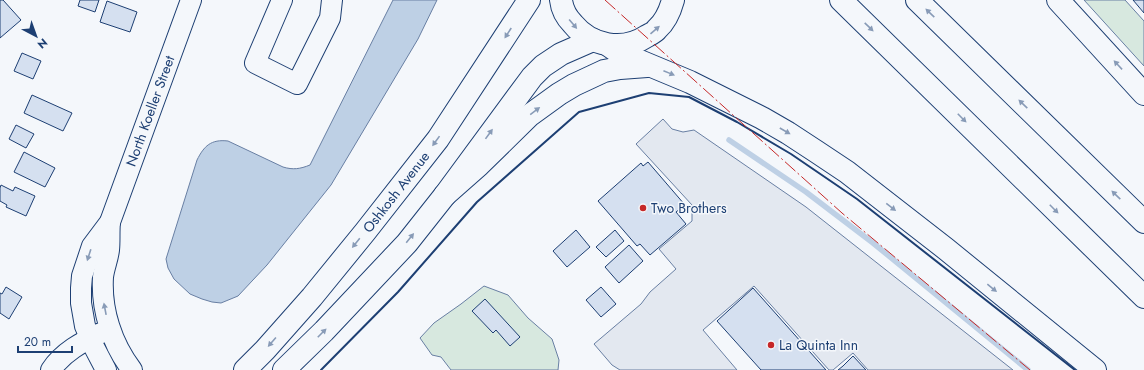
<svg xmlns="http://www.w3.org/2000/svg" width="1144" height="370" viewBox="0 0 1144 370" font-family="Jost,sans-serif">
  <rect width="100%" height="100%" fill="#f4f7fb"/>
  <g fill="#d7e8df" stroke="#687fa3">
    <path d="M 1084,0 L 1125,0 L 1144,21 L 1144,66 Z"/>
    <path d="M 484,286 L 508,295 L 528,318 L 552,339 L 559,360 L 558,370 L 451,370 L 441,357 L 432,355 L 420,338 L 434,323 L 461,304 Z"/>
  </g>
  <path fill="#e3e8f0" stroke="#687fa3" d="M 663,119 L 672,129 L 683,132 L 694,130 L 806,207 L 1013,370 L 868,370 L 853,353 L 833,370 L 829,370 L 754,286 L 703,330 L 737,370 L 620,370 L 612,365 L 594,344 L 641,304 L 650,292 L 676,269 L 659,249 L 692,221 L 692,205 L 636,144 Z"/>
  <path fill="#bed0e5" stroke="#687fa3" d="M 393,0 L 437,0 L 418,39 L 331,185 L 267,265 L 238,296 L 221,303 L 212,302 L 202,299 L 190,294 L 174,279 L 168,268 L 166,259 L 197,160 C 204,146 211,139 228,141 L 283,167 C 293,170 300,169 310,165 Z"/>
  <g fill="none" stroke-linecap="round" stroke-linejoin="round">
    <path stroke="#bed0e5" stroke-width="5.5" d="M 729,140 L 806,192 L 873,243 L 1028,370"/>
  </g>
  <g fill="#d5e0f0" stroke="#1d3f73">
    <path d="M 0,0 L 3,0 L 21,20 L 0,38 Z"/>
    <path d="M 80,0 L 99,0 L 95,12 L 78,6 Z"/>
    <path d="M 1133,0 L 1144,0 L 1144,13 Z"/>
    <path d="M 107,1 L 137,12 L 130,32 L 100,22 Z"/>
    <path d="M 22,53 L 41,61 L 33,79 L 14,71 Z"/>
    <path d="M 32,95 L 72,113 L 63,131 L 24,113 Z"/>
    <path d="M 16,125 L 34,134 L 26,148 L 9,139 Z"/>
    <path d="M 24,152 L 55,168 L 45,187 L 14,172 Z"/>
    <path d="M 648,162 L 685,205 L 676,212 L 686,224 L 650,255 L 640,244 L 637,246 L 598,201 L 641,163 L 643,166 Z"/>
    <path d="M 1,185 L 13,191 L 15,187 L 35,196 L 26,216 L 6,207 L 7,205 L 0,201 L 0,188 Z"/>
    <path d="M 576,230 L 590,247 L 567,267 L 553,251 Z"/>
    <path d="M 615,230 L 624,241 L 606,257 L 596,247 Z"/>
    <path d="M 629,245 L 643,261 L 619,283 L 605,267 Z"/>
    <path d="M 6,287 L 22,297 L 9,319 L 0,313 L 0,293 L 2,294 Z"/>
    <path d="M 601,287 L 616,304 L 601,317 L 586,300 Z"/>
    <path d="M 753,288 L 826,370 L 761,370 L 717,321 Z"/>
    <path d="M 485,299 L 520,337 L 510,346 L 496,330 L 493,333 L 472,311 Z"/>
    <path d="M 853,356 L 866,370 L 838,370 L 843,366 Z"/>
  </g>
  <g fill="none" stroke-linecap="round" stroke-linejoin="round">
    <defs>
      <g id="minor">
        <path d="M 282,0 L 255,63 L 297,84 L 330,18 L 332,0"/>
        <path d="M 110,222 C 109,232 110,241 109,250 C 108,259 104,268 103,277 C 101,310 112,344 132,370"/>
        <path d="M 51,370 C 63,352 82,342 101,333"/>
        <path d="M 106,370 L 94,347 L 85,326 L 81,303 L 81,288 L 82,276 L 92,246 L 110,222 L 191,0"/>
      </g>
      <g id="major">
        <path d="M 245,370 L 265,350 L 312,297 L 365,232 L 438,139 L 529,0"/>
        <path d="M 284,370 L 324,331 L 407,243 L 445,195 L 532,77 L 543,66 L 561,54 L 593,40"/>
      </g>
      <g id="highway">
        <path d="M 561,0 C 562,9 567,18 573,24 C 591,46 623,52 647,36 C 651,34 655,32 657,29 C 666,21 670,11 673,0"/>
        <path d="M 841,0 L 1144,297"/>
        <path d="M 917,0 L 1144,222"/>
        <path d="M 1058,0 L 1144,94"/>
        <path d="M 608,45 L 618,52 L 690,82 L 762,118 L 788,133 L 817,152 L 847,172 L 946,249 L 1095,370"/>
        <path d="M 445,195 L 479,165 L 530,115 L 559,94 L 574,85 L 604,71 L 620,68 L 647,66"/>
      </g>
    </defs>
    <use href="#minor" stroke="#1d3f73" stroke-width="22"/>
    <use href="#major" stroke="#1d3f73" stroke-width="24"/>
    <use href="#highway" stroke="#1d3f73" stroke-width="24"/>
    <use href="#minor" stroke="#f4f7fb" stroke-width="20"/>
    <use href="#major" stroke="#f4f7fb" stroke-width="22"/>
    <use href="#highway" stroke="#f4f7fb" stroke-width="22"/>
    <path stroke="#1d3f73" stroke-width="2" d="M 321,370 L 398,292 L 477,202 L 579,112 L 649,93 L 689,97 L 737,122 L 791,154 L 857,199 L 1075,370"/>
    <path stroke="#c62828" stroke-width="1" stroke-dasharray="14 3 2 3" stroke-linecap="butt" d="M 605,0 L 842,213 L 1030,370"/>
  </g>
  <defs><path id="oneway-solid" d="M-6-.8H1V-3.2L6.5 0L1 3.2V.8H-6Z"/></defs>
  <g fill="#889bb7">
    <use href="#oneway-solid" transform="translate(930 13) rotate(-136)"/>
    <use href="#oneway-solid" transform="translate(573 24) rotate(50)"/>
    <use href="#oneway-solid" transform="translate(869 27) rotate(44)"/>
    <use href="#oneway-solid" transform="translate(655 30) rotate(-41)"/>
    <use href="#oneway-solid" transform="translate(508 33) rotate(123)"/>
    <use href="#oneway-solid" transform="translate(1118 65) rotate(-133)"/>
    <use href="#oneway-solid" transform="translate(669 73) rotate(22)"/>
    <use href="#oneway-solid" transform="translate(1023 104) rotate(-136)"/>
    <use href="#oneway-solid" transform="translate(535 111) rotate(-37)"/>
    <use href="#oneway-solid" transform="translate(962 118) rotate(45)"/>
    <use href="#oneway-solid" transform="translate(785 131) rotate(30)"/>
    <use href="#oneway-solid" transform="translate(489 134) rotate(-54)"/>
    <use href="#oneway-solid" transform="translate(436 141) rotate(126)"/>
    <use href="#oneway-solid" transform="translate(1116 195) rotate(-136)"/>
    <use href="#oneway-solid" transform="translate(891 207) rotate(38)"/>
    <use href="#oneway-solid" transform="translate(1054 209) rotate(45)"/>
    <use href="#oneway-solid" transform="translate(410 238) rotate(-51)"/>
    <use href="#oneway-solid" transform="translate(356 243) rotate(129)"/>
    <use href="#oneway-solid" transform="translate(89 255) rotate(108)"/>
    <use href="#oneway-solid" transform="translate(992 288) rotate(39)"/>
    <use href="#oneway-solid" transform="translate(105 309) rotate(-101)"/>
    <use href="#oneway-solid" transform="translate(322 333) rotate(-45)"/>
    <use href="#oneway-solid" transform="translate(272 342) rotate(131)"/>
  </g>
  <g fill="#c62828" stroke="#f4f7fb" stroke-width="1.5">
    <circle cx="643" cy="208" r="4"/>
    <circle cx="771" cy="345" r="4"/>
  </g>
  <g text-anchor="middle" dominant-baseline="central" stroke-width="3" stroke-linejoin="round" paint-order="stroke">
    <g font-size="14" fill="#1d3f73" stroke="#f4f7fb">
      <text transform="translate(150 111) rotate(-70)">North Koeller Street</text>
      <text transform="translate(396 192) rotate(-52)">Oshkosh Avenue</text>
    </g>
    <g font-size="14" fill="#1d3f73" stroke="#f4f7fb" text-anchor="start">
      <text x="651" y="208">Two Brothers</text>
      <text x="779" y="345">La Quinta Inn</text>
    </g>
  </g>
  <g transform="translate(36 36) rotate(139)" stroke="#f4f7fb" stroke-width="3" paint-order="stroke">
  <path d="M0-3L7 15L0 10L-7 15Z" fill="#1d3f73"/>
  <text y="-6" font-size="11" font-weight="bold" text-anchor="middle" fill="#1d3f73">N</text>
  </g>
  <path d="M18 346v6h54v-6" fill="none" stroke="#1d3f73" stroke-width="2"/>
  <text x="24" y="346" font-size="12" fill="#1d3f73" stroke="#f4f7fb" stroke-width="3" paint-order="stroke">20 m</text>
</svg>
